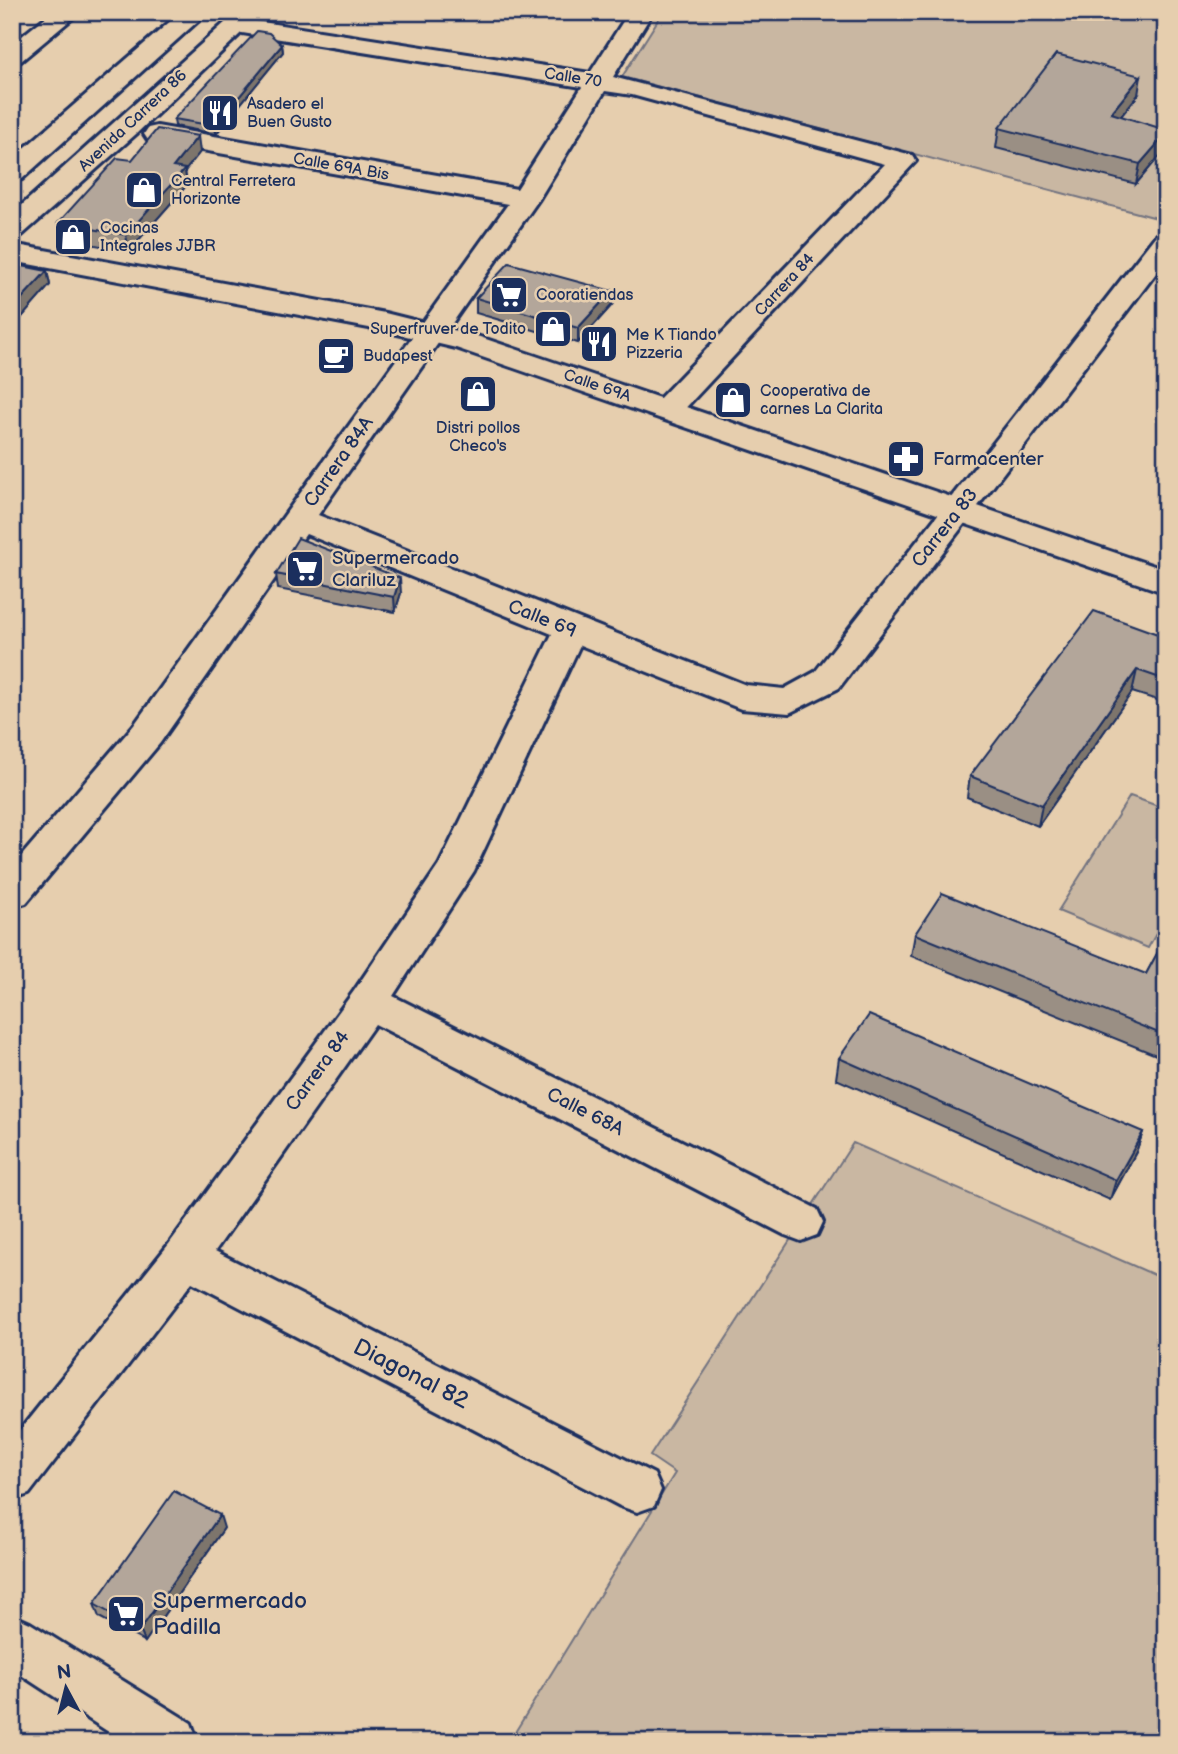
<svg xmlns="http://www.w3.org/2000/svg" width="1178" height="1754" viewBox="0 0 1178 1754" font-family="'Balsamiq Sans',sans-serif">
  <rect width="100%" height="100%" fill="#e6ceae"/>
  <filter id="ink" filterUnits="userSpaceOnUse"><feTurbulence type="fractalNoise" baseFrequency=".0143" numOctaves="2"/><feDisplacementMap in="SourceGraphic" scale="14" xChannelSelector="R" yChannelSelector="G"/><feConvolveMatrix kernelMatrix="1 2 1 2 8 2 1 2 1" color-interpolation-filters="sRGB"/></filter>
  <g filter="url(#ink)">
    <g fill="#c9b7a2" stroke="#727380" stroke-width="2">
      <path d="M 663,12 L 1166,12 L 1166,207 L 1157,218 L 622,77 Z"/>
      <path d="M 1130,796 L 1166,809 L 1166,916 L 1148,948 L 1058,911 Z"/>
      <path d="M 853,1143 L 1166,1280 L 1166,1742 L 509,1742 L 675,1473 L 650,1456 Z"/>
    </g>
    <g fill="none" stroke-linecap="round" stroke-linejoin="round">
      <defs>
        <g id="street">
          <path d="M 52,12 L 80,12 L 21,61 L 12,63 L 12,44 Z"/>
          <path d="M 629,12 L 653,12 L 613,77 L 912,155 L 916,161 L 678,416 L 667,418 L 656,416 L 652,409 L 656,402 L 885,164 L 632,95 L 605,91 L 539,199 L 318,515 L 746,685 L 784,689 L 815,672 L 1156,235 L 1166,233 L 1166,260 L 839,688 L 789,713 L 741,709 L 580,645 L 474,871 L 393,996 L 817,1209 L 823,1222 L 817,1235 L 801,1241 L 785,1235 L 375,1024 L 215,1251 L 654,1474 L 661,1490 L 654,1506 L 637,1512 L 620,1506 L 192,1282 L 29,1494 L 12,1500 L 12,1440 L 169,1244 L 354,991 L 439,865 L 552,634 L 306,534 L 160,743 L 26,903 L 12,907 L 12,867 L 134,725 L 508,204 L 157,142 L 148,140 L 144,134 L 148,128 L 157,126 L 517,189 L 582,87 L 236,32 L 227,30 L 224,25 L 227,20 L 236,18 L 590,73 Z"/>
          <path d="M 12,1615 L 30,1623 L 191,1723 L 198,1742 L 124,1742 L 12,1669 Z"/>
        </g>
        <path id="secondary" d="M 12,244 L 385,313 L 477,336 L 1166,570 L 1166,593 L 456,348 L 385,331 L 12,261 Z"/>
        <g id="primary">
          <path d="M 181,12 L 208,12 L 22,179 L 12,181 L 12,159 Z"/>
          <path d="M 237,12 L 263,12 L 136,134 L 22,235 L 12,237 L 12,214 Z"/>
        </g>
      </defs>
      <use href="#street" stroke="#1b2f5e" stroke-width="6"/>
      <use href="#secondary" stroke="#1b2f5e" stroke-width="6"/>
      <use href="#primary" stroke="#1b2f5e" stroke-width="6"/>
      <use href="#street" fill="#e6ceae" fill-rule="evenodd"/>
      <use href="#secondary" fill="#e6ceae" fill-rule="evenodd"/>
      <use href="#primary" fill="#e6ceae" fill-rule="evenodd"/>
    </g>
    <g fill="#9a8f84" stroke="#1b2f5e" stroke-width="2">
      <path d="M 282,45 L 283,52 L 216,134 L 175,126 L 174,119 Z"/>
      <path d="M 1138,95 L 1121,116 L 1164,151 L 1136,184 L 996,148 L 999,128 Z"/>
      <path d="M 200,152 L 185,171 L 187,185 L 129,251 L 61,239 L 58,223 L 132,160 Z"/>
      <path d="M 12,264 L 47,271 L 50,285 L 16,324 L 12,323 Z"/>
      <path d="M 476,298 L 612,305 L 578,343 L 476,313 Z"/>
      <path d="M 276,574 L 401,593 L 395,612 L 278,589 Z"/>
      <path d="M 1166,637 L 1166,703 L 1132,692 L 1038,826 L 967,797 L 970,776 Z"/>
      <path d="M 915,934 L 1146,974 L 1166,937 L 1166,1059 L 911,956 Z"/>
      <path d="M 839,1058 L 1143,1132 L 1136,1152 L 1110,1200 L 836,1079 Z"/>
      <path d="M 1166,1165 L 1166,1181 L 1161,1179 Z"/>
      <path d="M 224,1528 L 145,1642 L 99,1617 L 94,1604 Z"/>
    </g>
    <g fill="#7d746c" stroke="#1b2f5e" stroke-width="2">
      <path d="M 282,45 L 283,52 L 216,134 L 215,126 Z"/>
      <path d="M 1141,76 L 1138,95 L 1107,133 L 1111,113 Z"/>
      <path d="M 1166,134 L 1164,151 L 1136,184 L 1140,164 Z"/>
      <path d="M 198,136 L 200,152 L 185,171 L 187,185 L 129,251 L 126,235 L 173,167 Z"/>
      <path d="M 47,271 L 50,285 L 16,324 L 12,309 Z"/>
      <path d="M 612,291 L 612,305 L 578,343 L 578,328 Z"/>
      <path d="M 400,578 L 401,593 L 395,612 L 394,597 Z"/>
      <path d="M 1137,670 L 1132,692 L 1038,826 L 1042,805 Z"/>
      <path d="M 1143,1132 L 1136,1152 L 1110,1200 L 1116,1180 Z"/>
      <path d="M 220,1515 L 224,1528 L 145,1642 L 140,1630 Z"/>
    </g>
    <g fill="#b3a69a" stroke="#1b2f5e" stroke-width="2">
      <path d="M 257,31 L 269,33 L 282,45 L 215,126 L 174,119 Z"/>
      <path d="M 1056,54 L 1141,76 L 1111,113 L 1166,130 L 1166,134 L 1140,164 L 999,128 Z"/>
      <path d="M 157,129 L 198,136 L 173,167 L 185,169 L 126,235 L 58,223 L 117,158 L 132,160 Z"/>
      <path d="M 509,263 L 612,291 L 578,328 L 476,298 Z"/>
      <path d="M 12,264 L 47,271 L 12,309 Z"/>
      <path d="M 298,538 L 400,578 L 394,597 L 276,574 Z"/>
      <path d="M 1094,611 L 1166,637 L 1166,680 L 1137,670 L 1042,805 L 970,776 Z"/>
      <path d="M 942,893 L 1146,974 L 1166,937 L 1166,1036 L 915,934 Z"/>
      <path d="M 869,1015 L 1143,1132 L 1116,1180 L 839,1058 Z"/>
      <path d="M 174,1491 L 220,1515 L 140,1630 L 94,1604 Z"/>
    </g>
  </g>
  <defs>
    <symbol id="restaurant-square" viewBox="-11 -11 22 22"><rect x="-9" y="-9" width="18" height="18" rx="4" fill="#1b2f5e" stroke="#e6ceae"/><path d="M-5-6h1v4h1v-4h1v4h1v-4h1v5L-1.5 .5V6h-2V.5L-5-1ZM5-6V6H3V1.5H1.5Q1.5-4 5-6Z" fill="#fff"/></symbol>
    <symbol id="shop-square" viewBox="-11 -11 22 22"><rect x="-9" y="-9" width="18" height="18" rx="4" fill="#1b2f5e" stroke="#e6ceae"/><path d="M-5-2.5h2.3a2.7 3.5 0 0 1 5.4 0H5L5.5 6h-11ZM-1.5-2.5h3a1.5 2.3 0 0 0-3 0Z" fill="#fff"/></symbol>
    <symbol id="supermarket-square" viewBox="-11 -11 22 22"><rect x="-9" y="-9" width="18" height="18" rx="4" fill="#1b2f5e" stroke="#e6ceae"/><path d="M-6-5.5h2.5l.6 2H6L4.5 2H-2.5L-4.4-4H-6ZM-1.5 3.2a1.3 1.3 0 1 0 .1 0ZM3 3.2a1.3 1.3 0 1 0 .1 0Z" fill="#fff"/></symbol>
    <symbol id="cafe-square" viewBox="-11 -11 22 22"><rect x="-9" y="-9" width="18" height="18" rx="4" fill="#1b2f5e" stroke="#e6ceae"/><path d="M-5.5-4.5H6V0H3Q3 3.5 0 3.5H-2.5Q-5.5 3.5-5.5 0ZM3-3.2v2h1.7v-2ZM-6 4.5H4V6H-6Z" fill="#fff"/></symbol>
    <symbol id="pharmacy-square" viewBox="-11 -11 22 22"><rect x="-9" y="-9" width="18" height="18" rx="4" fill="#1b2f5e" stroke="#e6ceae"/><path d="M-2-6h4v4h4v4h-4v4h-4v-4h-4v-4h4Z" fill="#fff"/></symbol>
  </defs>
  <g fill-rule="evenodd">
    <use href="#restaurant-square" x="198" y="91" width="44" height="44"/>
    <use href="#shop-square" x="122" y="168" width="44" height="44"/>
    <use href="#shop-square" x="51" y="215" width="44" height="44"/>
    <use href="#supermarket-square" x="487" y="273" width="44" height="44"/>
    <use href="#shop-square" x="531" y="307" width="44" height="44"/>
    <use href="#restaurant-square" x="577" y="322" width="44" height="44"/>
    <use href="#cafe-square" x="314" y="334" width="44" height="44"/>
    <use href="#shop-square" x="456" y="372" width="44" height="44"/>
    <use href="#shop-square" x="711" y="378" width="44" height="44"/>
    <use href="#pharmacy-square" x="884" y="437" width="44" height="44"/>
    <use href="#supermarket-square" x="283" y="547" width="44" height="44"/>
    <use href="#supermarket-square" x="104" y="1592" width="44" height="44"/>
  </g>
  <g text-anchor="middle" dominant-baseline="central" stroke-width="5" stroke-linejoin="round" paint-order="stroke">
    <g font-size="16" fill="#1b2f5e" stroke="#e6ceae">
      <text transform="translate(573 78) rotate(9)">Calle 70</text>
      <text transform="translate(133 121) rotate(-43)">Avenida Carrera 86</text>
      <text transform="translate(341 167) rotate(10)">Calle 69A Bis</text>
      <text transform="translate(785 285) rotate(-47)">Carrera 84</text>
      <text transform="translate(597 386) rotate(19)">Calle 69A</text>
    </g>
    <g font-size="16" fill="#1b2f5e" stroke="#e6ceae" text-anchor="start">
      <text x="247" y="104">Asadero el<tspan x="247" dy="18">Buen Gusto</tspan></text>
      <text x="171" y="181">Central Ferretera<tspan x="171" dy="18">Horizonte</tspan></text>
      <text x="100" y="228">Cocinas<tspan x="100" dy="18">Integrales JJBR</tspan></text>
      <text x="536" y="295">Cooratiendas</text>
      <text x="526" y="329" text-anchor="end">Superfruver de Todito</text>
      <text x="626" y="335">Me K Tiando<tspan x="626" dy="18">Pizzeria</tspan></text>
      <text x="363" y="356">Budapest</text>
      <text x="760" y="391">Cooperativa de<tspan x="760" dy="18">carnes La Clarita</tspan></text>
      <text x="478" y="428" text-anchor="middle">Distri pollos<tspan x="478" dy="18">Checo's</tspan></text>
    </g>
    <g font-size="19" fill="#1b2f5e" stroke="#e6ceae" text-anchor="start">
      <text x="933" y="459">Farmacenter</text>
      <text x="332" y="558">Supermercado<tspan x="332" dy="22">Clariluz</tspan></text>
    </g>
    <g font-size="19" fill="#1b2f5e" stroke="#e6ceae">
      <text transform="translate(339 462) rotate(-55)">Carrera 84A</text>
      <text transform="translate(945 528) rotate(-52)">Carrera 83</text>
      <text transform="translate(542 619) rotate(22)">Calle 69</text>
      <text transform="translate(318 1071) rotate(-54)">Carrera 84</text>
      <text transform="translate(585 1112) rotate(27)">Calle 68A</text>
    </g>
    <g font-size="23" fill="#1b2f5e" stroke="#e6ceae">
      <text transform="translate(411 1374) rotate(27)">Diagonal 82</text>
    </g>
    <g font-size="23" fill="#1b2f5e" stroke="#e6ceae" text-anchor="start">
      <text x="153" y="1601">Supermercado<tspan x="153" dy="26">Padilla</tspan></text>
    </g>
  </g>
  <rect width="1178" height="1754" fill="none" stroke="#e6ceae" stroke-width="42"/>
  <rect x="21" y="21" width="1136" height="1712" fill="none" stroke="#1b2f5e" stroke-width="2.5" filter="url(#ink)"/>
  <g transform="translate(66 1688) rotate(353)" stroke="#e6ceae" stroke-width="5" paint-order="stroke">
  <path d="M0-5L12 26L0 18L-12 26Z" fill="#1b2f5e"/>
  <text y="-10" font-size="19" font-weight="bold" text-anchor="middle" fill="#1b2f5e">N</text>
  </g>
</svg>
